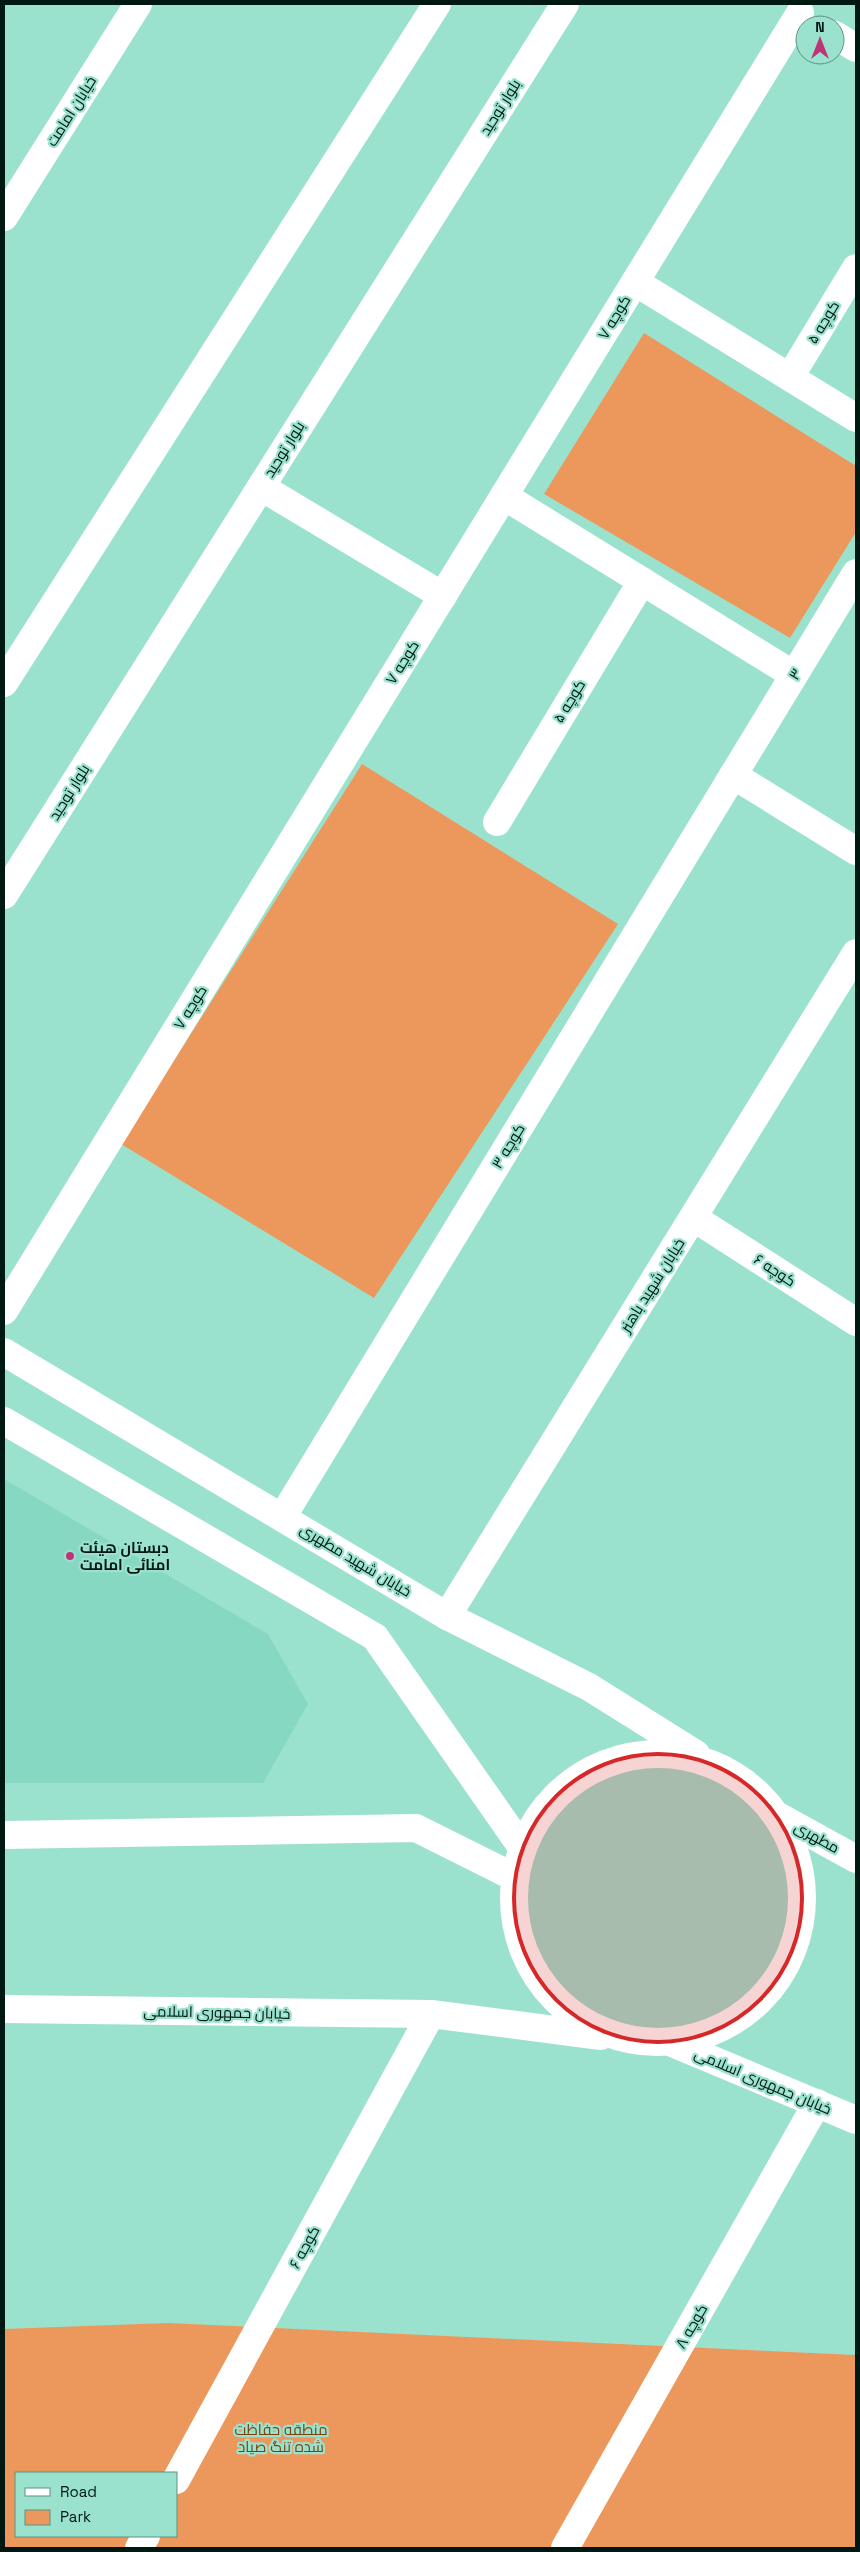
<svg xmlns="http://www.w3.org/2000/svg" width="860" height="2552" viewBox="0 0 860 2552" font-family="'Space Grotesk',Cairo,sans-serif">
  <rect width="100%" height="100%" fill="#9be2ce"/>
  <path fill="#86d8c2" d="M 4,1479 L 268,1634 L 308,1704 L 263,1783 L 4,1783 Z"/>
  <g fill="#ec985c" fill-rule="evenodd">
    <path d="M 644,333 L 856,466 L 856,532 L 790,638 L 544,494 Z"/>
    <path d="M 362,764 L 618,924 L 374,1298 L 121,1144 Z"/>
    <path d="M 168,2323 L 856,2355 L 856,2548 L 4,2548 L 4,2329 ZM 16,2473 L 176,2473 L 176,2536 L 16,2536 Z"/>
  </g>
  <g fill="none" stroke-linecap="round" stroke-linejoin="round">
    <g stroke="#fff" stroke-width="28">
      <path d="M 835,35 L 856,48"/>
      <path d="M 4,217 L 138,4"/>
      <path d="M 635,282 L 856,418"/>
      <path d="M 790,377 L 856,268"/>
      <path d="M 261,487 L 443,596"/>
      <path d="M 504,496 L 794,675"/>
      <path d="M 4,683 L 437,4"/>
      <path d="M 733,775 L 856,851"/>
      <path d="M 497,822 L 642,581"/>
      <path d="M 4,895 L 565,4"/>
      <path d="M 694,1218 L 856,1322"/>
      <path d="M 4,1311 L 800,13"/>
      <path d="M 283,1516 L 856,573"/>
      <path d="M 4,1835 L 416,1828 L 514,1877"/>
      <path d="M 176,2480 L 431,2014"/>
      <path d="M 139,2548 L 146,2536"/>
      <path d="M 565,2548 L 817,2103"/>
    </g>
    <g stroke="#fff" stroke-width="28">
      <path d="M 4,1352 L 447,1616 L 589,1687 L 696,1754"/>
      <path d="M 4,1421 L 375,1637 L 521,1846"/>
      <path d="M 447,1616 L 856,953"/>
      <circle cx="658" cy="1898" r="144"/>
      <path d="M 778,1816 L 856,1859"/>
      <path d="M 4,2009 L 431,2014 L 601,2036"/>
      <path d="M 670,2042 L 856,2120"/>
    </g>
  </g>
  <path fill="#d62828" fill-opacity="0.2" stroke="#d62828" stroke-width="4" stroke-linejoin="round" d="M514 1898a144 144 0 1 1 288 0a144 144 0 1 1-288 0Z"/>
  <circle fill="#bc3576" stroke="#9be2ce" stroke-width="2" cx="70" cy="1556" r="5"/>
  <g text-anchor="middle" dominant-baseline="central" stroke-width="4.5" stroke-linejoin="round" paint-order="stroke">
    <g font-size="15" fill="#001812" stroke="#9be2ce">
      <text transform="translate(500 107) rotate(-58)">بلوار توحید</text>
      <text transform="translate(71 111) rotate(-58)">خیابان امامت</text>
      <text transform="translate(614 317) rotate(-59)">کوچه ۷</text>
      <text transform="translate(823 322) rotate(-59)">کوچه ۵</text>
      <text transform="translate(284 449) rotate(-58)">بلوار توحید</text>
      <text transform="translate(402 662) rotate(-58)">کوچه ۷</text>
      <text transform="translate(795 674) rotate(-59)">۳</text>
      <text transform="translate(569 701) rotate(-59)">کوچه ۵</text>
      <text transform="translate(69 792) rotate(-58)">بلوار توحید</text>
      <text transform="translate(190 1007) rotate(-58)">کوچه ۷</text>
      <text transform="translate(508 1146) rotate(-59)">کوچه ۳</text>
      <text transform="translate(775 1270) rotate(33)">کوچه ۶</text>
      <text transform="translate(652 1285) rotate(-58)">خیابان شهید باهنر</text>
      <text transform="translate(356 1560) rotate(31)">خیابان شهید مطهری</text>
      <text transform="translate(817 1837) rotate(29)">مطهری</text>
      <text transform="translate(217 2012) rotate(1)">خیابان جمهوری اسلامی</text>
      <text transform="translate(763 2081) rotate(23)">خیابان جمهوری اسلامی</text>
      <text transform="translate(304 2247) rotate(-61)">کوچه ۶</text>
      <text transform="translate(691 2326) rotate(-60)">کوچه ۸</text>
    </g>
    <g font-size="15" font-weight="bold" fill="#001812" stroke="#9be2ce" text-anchor="start">
      <text x="80" y="1547">دبستان هیئت<tspan x="80" dy="17">امنائی امامت</tspan></text>
    </g>
    <g font-size="15" fill="#7a400e" stroke="#9be2ce">
      <text x="281" y="2429">منطقه حفاظت<tspan x="281" dy="17">شده تنگ صیاد</tspan></text>
    </g>
  </g>
  <rect width="860" height="2552" fill="none" stroke="#001812" stroke-width="10"/>
  <rect x="15" y="2472" width="162" height="65" fill="#9be2ce" stroke="#5d9183"/>
  <rect x="25" y="2488" width="25" height="8" fill="#ffffff" stroke="#5d9183"/>
  <text x="60" y="2497" font-size="15" fill="#001812">Road</text>
  <rect x="25" y="2510" width="25" height="15" fill="#ec985c" stroke="#5d9183"/>
  <text x="60" y="2522" font-size="15" fill="#001812">Park</text>
  <g transform="translate(820 40)"><circle r="24" fill="#9be2ce" stroke="#5d9183"/>
  <path d="M0-4L9 19L0 12L-9 19Z" fill="#bc3576"/>
  <text y="-8" font-size="14" font-weight="bold" text-anchor="middle" fill="#001812">N</text>
  </g>
</svg>
